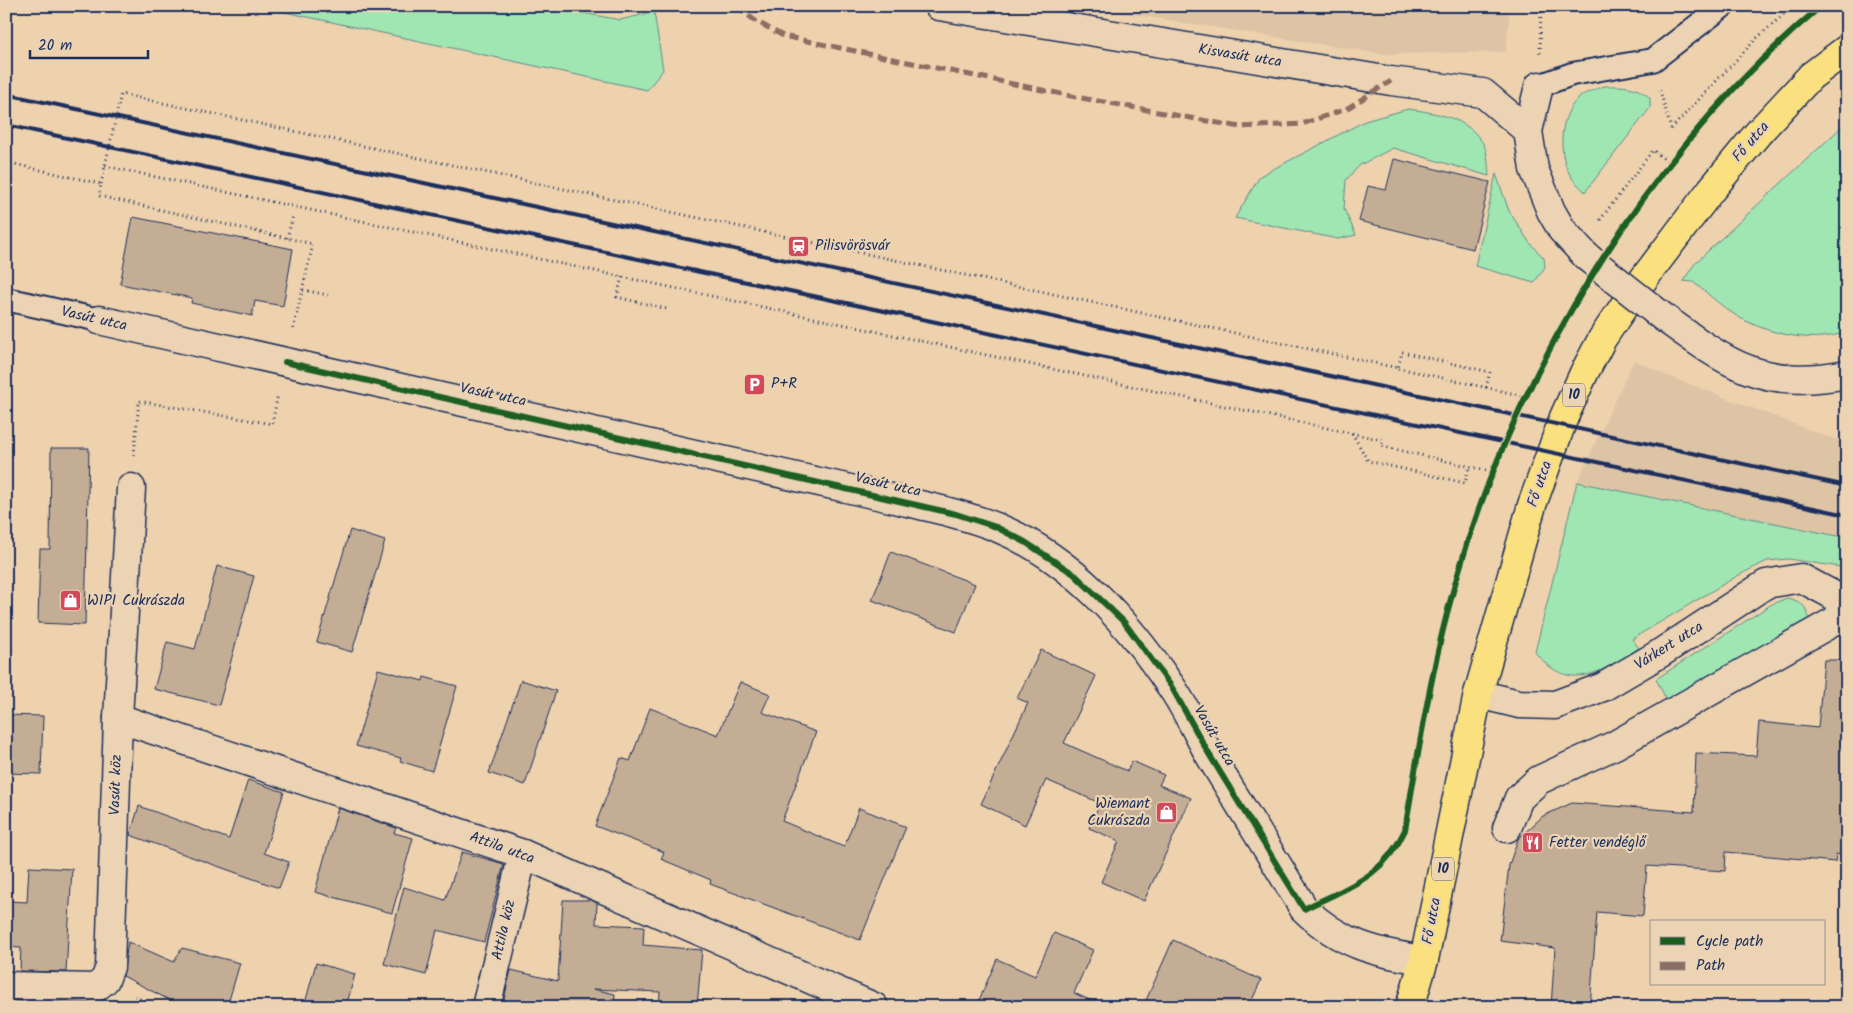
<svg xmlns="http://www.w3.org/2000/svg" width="1853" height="1013" viewBox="0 0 1853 1013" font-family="Kalam,sans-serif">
  <rect width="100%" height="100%" fill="#eed2ae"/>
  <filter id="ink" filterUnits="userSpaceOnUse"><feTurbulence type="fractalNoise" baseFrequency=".02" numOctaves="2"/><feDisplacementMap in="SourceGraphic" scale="10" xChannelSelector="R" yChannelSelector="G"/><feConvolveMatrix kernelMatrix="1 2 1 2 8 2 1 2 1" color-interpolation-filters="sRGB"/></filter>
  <g filter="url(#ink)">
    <g fill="#ddc4a5">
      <path d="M 584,6 L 622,6 L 621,14 Z"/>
      <path d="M 1079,6 L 1510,6 L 1506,52 L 1382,54 Z"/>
      <path d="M 1634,360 L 1668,376 L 1847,444 L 1847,538 L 1577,482 Z"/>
    </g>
    <g fill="#a0e6b2" stroke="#5e8a88">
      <path d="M 257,6 L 547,6 L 620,20 L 654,12 L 663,70 L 647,90 Z"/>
      <path d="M 1605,86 C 1623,86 1636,85 1650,98 L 1650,108 L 1585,192 C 1581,187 1575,183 1572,178 C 1557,157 1558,114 1580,97 C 1586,92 1597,89 1605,86 Z"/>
      <path d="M 1408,109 C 1437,113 1468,117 1484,145 C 1488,153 1488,167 1489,176 L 1393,148 L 1360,165 L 1346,180 L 1344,209 L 1356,235 L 1338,239 L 1235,218 L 1260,176 L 1365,121 Z"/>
      <path d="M 1847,122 L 1847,332 C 1814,343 1777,336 1746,321 C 1727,312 1710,295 1693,282 L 1683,281 L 1696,262 Z"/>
      <path d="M 1496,174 L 1509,211 L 1529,242 L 1544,258 L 1545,267 L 1534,283 L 1475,266 Z"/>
      <path d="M 1577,482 L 1847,538 L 1847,568 L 1788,559 L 1767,561 L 1737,576 L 1632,639 L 1639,648 C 1601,672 1570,695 1535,652 Z"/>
      <path d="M 1787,598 C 1802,601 1809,608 1809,623 L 1668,703 L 1656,679 L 1772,604 Z"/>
    </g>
    <g fill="#c4ad95" stroke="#1b2f5e">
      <path d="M 1394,159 L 1490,182 L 1473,249 L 1359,221 L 1368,186 L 1386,190 Z"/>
      <path d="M 133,217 L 293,249 L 283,306 L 255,301 L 252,316 L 191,303 L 192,298 L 120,284 Z"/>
      <path d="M 51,448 L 89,448 L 85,625 L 38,623 L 40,549 L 50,549 Z"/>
      <path d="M 350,530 L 385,541 L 352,652 L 317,642 Z"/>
      <path d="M 891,552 L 975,584 L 956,632 L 872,600 Z"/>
      <path d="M 217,566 L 254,576 L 219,705 L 154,689 L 167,642 L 195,649 Z"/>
      <path d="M 1041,650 L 1096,676 L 1064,743 L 1127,771 L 1132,761 L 1164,775 L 1159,785 L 1191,798 L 1144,901 L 1101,882 L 1119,841 L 1089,828 L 1100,803 L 1046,780 L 1025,825 L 981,804 L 1028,703 L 1017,698 Z"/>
      <path d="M 1824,660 L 1847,660 L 1847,747 L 1844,778 L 1846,778 L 1840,855 L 1836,854 L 1835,862 L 1726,852 L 1725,871 L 1647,866 L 1643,916 L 1597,912 L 1590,1007 L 1551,1007 L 1555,948 L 1500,941 L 1509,865 L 1518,839 L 1543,816 L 1572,803 L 1694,812 L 1696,753 L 1756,756 L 1759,722 L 1818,728 Z"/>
      <path d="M 378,669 L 423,681 L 424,677 L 457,686 L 432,771 L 400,761 L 401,758 L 356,746 Z"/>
      <path d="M 521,680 L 556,691 L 525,785 L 489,773 Z"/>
      <path d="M 740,682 L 770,694 L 762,712 L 816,732 L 782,821 L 844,847 L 859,808 L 906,827 L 860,940 L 710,884 L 711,880 L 661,859 L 664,852 L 595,826 L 621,758 L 630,761 L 650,708 L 718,735 Z"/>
      <path d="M 6,715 L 43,716 L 41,774 L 6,773 Z"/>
      <path d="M 248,780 L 284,792 L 264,853 L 289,862 L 279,888 L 130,835 L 139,806 L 229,839 Z"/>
      <path d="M 338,808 L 396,828 L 394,833 L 413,838 L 392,913 L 315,892 Z"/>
      <path d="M 462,852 L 504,864 L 484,942 L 437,930 L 426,975 L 384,964 L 404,887 L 445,900 Z"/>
      <path d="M 29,867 L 72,869 L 66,972 L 20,971 L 21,948 L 6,947 L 6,901 L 27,902 Z"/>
      <path d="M 563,900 L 591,900 L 597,903 L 596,924 L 644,926 L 643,945 L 702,950 L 697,1007 L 659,1007 L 660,992 L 593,989 L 615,994 L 614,1007 L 502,1007 L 511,970 L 558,981 Z"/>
      <path d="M 1054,933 L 1093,950 L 1074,993 L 1105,1007 L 976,1007 L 997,959 L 1035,976 Z"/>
      <path d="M 1173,940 L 1261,980 L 1249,1007 L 1143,1007 Z"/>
      <path d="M 128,942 L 174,962 L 182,948 L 240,963 L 227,1007 L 190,1007 L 173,1002 L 123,976 Z"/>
      <path d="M 316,963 L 355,974 L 346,1007 L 304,1007 Z"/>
      <path d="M 19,1002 L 64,1003 L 64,1007 L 19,1007 Z"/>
    </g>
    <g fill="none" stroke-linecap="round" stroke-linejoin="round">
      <defs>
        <g id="lane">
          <path d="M 1539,86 L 1572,74 L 1653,60 L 1723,6"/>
          <path d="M 6,299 L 99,320"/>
        </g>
        <g id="street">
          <path d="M 939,6 L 1391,81 L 1483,93 L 1528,131"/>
          <path d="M 1539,86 L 1528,131 L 1534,169 L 1551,211 L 1562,230 L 1587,257"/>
          <path d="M 1663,317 C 1729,365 1763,390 1847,374"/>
          <path d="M 1478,694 L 1519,704 L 1555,705 L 1603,687 L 1659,654 L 1766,584 L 1801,578 L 1833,595 L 1847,610"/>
          <path d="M 118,718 L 523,854 L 874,1007"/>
          <path d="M 1507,828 L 1519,798 L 1539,780 L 1615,745 L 1847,614"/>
          <path d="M 6,986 L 95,988 L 105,980 L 110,967 L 118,718 L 131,488"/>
          <path d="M 486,1007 L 523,854"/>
        </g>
        <path id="secondary" d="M 99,320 L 886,497 C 923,506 960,513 996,527 C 1070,557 1126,620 1170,685 C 1185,706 1196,731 1209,754 C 1240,806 1273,857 1304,909 C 1340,944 1376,953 1424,960"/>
        <path id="primary" d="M 1410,1007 L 1424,960 L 1478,694 L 1532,505 L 1564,417 L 1584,373 L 1602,339 L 1630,297 L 1711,190 L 1759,132 L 1811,76 L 1847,49"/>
      </defs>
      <use href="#lane" stroke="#1b2f5e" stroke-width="26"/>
      <use href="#street" stroke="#1b2f5e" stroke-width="31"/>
      <use href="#secondary" stroke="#1b2f5e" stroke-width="31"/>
      <use href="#primary" stroke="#1b2f5e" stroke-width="31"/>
      <g stroke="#1b2f5e" stroke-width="3" stroke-dasharray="1 4" stroke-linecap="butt">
        <path d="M 6,21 L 9,6"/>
        <path d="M 1540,53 L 1541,6"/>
        <path d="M 1660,90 L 1671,129"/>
        <path d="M 1671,129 L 1757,38 L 1793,6"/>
        <path d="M 6,162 L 101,184 L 99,196 L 313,244 L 293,330"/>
        <path d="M 105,166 L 1383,440 L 1381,446 L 1494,472"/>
        <path d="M 101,184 L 121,94 L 1398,368 L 1402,352 L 1490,372 L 1486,388"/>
        <path d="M 1600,220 L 1653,150 L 1670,164"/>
        <path d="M 287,238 L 293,216"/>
        <path d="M 622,277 L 617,297 L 667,309"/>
        <path d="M 303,290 L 328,295"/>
        <path d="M 1398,368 L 1524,396"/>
        <path d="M 1352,433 L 1368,461 L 1465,483 L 1469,467"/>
        <path d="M 134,455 L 139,401 L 272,424 L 278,394"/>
        <path d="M 135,996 L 154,1007"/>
      </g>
      <use href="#lane" stroke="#ebd3b3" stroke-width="22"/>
      <use href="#street" stroke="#ebd3b3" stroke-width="28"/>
      <use href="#secondary" stroke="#ebd3b3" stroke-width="28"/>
      <use href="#primary" stroke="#fbe080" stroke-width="28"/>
      <g stroke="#1b2f5e" stroke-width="4">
        <path d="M 6,94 L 1847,486"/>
        <path d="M 6,125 L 1847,515"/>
      </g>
      <defs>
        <path id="street-bridge" d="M 1587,257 L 1663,317"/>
      </defs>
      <use href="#street-bridge" stroke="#1b2f5e" stroke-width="31" stroke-linecap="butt"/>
      <use href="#street-bridge" stroke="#ebd3b3" stroke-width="28"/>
      <path stroke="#8d6e63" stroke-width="5" stroke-dasharray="10 5" stroke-linecap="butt" d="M 737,6 L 754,20 L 783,36 L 1071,96 L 1240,127 L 1302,124 L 1346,109 L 1391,81"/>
      <defs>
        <path id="cycleway" d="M 285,362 L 956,514 L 996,527 L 1025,542 L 1074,574 L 1124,622 L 1171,686 L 1209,754 L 1304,909 C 1348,887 1383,878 1405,830 C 1419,748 1432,664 1455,584 C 1516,368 1649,151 1821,6"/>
      </defs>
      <use href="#cycleway" stroke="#ebd3b3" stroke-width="9"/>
      <use href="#cycleway" stroke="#1b5e20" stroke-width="6"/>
    </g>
  </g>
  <defs>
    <symbol id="station-square" viewBox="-11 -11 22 22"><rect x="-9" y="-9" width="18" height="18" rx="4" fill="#d1495b" stroke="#ebd3b3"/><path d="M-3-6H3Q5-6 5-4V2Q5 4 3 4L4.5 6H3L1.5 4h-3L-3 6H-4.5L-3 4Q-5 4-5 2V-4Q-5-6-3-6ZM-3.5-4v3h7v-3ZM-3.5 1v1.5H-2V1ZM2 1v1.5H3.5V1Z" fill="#fff"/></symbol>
    <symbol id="parking-square" viewBox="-11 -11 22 22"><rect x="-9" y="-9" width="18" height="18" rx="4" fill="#d1495b" stroke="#ebd3b3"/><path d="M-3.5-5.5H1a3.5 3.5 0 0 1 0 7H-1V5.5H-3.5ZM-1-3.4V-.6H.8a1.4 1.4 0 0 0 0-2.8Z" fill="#fff"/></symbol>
    <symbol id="shop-square" viewBox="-11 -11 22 22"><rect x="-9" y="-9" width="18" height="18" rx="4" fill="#d1495b" stroke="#ebd3b3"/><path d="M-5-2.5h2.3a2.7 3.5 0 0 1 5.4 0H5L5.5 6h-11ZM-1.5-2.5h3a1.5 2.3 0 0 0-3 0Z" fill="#fff"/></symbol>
    <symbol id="restaurant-square" viewBox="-11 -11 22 22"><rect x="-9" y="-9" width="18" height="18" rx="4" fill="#d1495b" stroke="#ebd3b3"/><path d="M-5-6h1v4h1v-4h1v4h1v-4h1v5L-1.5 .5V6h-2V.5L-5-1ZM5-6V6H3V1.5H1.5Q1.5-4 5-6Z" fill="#fff"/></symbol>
  </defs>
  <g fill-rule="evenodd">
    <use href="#station-square" x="786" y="234" width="25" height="25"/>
    <use href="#parking-square" x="742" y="372" width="25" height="25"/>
    <use href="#shop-square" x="58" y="588" width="25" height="25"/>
    <use href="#shop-square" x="1154" y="800" width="25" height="25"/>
    <use href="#restaurant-square" x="1520" y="830" width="25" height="25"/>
  </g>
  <g text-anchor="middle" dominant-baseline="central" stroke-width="4.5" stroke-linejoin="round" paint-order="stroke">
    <g fill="#ebd3b3" stroke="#596078" stroke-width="1">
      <rect x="1563" y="383.5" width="22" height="23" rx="4"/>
      <rect x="1432" y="857.5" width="22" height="23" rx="4"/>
    </g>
    <g font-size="14" font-weight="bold" fill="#1b2f5e">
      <text x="1574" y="395">10</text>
      <text x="1443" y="869">10</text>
    </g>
    <g font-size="15" fill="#1b2f5e" stroke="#ebd3b3">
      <text transform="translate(1240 56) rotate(9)">Kisvasút utca</text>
      <text transform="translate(1751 142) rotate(-49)">Fő utca</text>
      <text transform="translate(94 319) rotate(13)">Vasút utca</text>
      <text transform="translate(493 395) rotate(12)">Vasút utca</text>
      <text transform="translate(1540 484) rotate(-71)">Fő utca</text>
      <text transform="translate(888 485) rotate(13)">Vasút utca</text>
      <text transform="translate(1669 646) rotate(-32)">Várkert utca</text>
      <text transform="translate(1214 736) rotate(60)">Vasút utca</text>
      <text transform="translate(116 785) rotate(-88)">Vasút köz</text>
      <text transform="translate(502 848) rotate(20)">Attila utca</text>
      <text transform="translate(1432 921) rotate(-79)">Fő utca</text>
      <text transform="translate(504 930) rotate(-77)">Attila köz</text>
    </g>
    <g font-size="15" fill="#1b2f5e" stroke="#ebd3b3" text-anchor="start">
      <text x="815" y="246">Pilisvörösvár</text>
      <text x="771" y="384">P+R</text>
      <text x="87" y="601">WIPI Cukrászda</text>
      <text x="1150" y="804" text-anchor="end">Wiemant<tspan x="1150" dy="17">Cukrászda</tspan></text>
      <text x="1549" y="843">Fetter vendéglő</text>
    </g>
  </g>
  <rect width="1853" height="1013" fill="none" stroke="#ebd3b3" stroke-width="25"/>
  <rect x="12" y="12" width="1828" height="988" fill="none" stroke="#1b2f5e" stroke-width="2" filter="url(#ink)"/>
  <rect x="1650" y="920" width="175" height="65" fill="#ebd3b3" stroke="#989191"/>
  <rect x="1660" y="937" width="25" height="8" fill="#1b5e20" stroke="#989191"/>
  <text x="1696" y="946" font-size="15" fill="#1b2f5e">Cycle path</text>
  <rect x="1660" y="962" width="25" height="8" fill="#8d6e63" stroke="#989191"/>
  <text x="1696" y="970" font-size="15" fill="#1b2f5e">Path</text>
  <path d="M30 50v8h118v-8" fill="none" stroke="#1b2f5e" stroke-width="2.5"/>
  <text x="38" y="50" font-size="15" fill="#1b2f5e" stroke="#ebd3b3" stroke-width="4" paint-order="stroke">20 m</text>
</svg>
